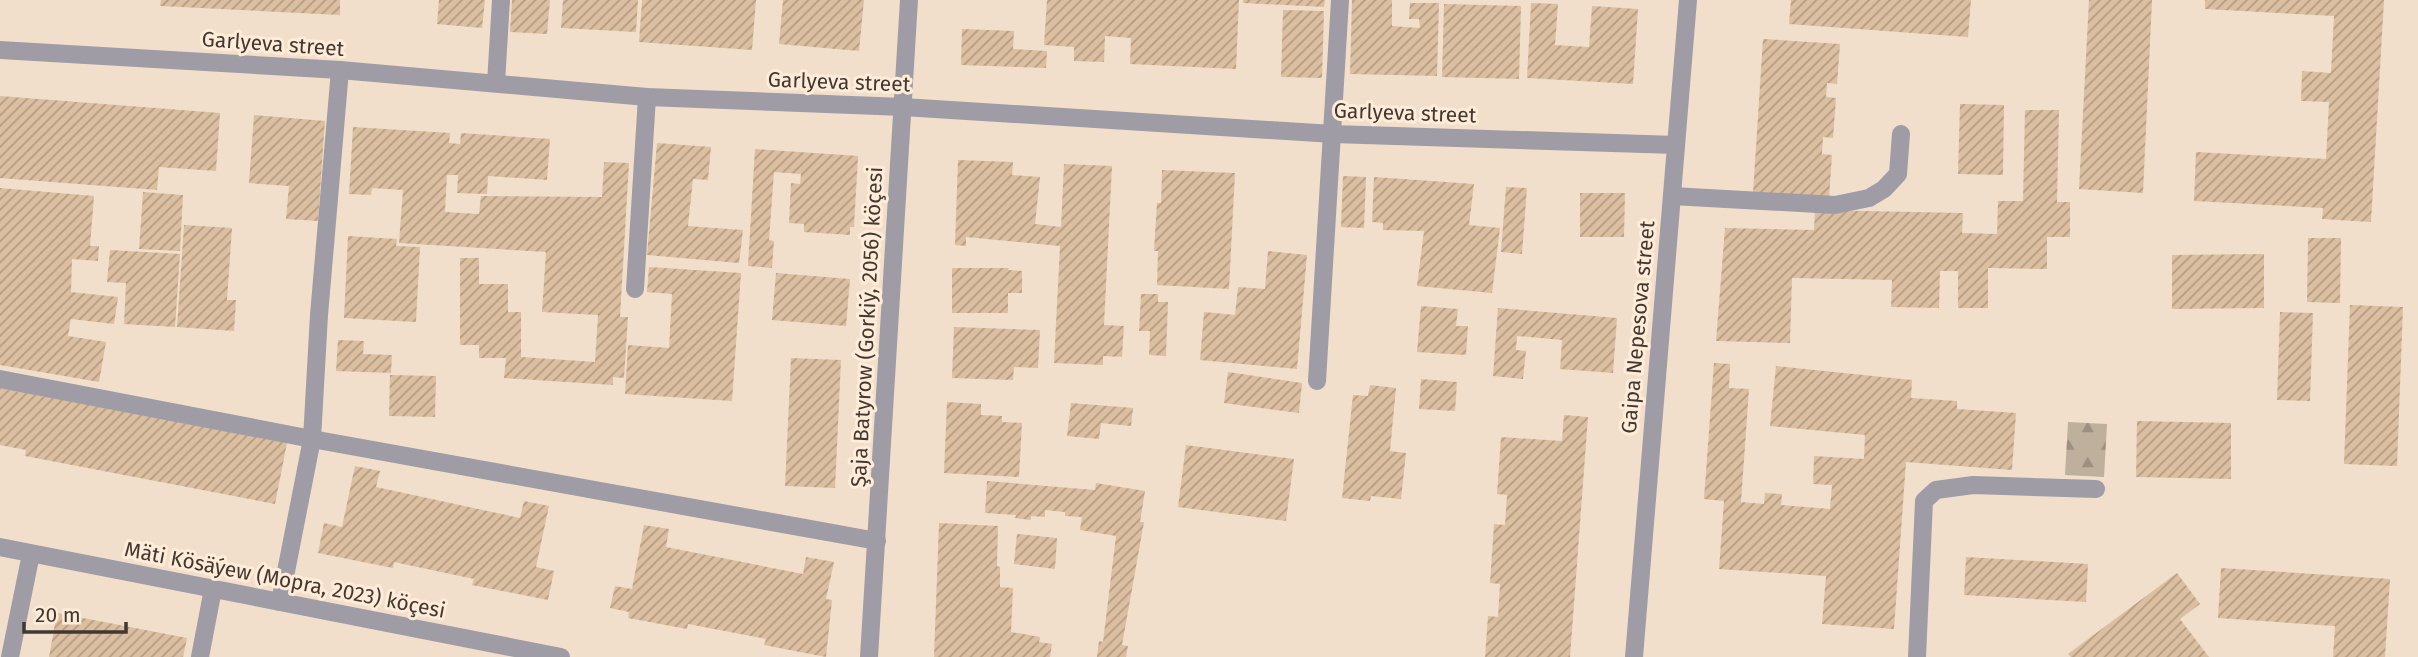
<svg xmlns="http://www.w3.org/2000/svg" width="2418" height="657" viewBox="0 0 2418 657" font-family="'Fira Sans',sans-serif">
  <defs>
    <pattern id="forest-firs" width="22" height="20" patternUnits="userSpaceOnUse" patternTransform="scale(1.75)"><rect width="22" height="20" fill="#bfaf9d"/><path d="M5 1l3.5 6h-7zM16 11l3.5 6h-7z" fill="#9d8f81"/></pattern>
    <pattern id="building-hatch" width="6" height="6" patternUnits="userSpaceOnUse" patternTransform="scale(1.75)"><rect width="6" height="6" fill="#dbbfa0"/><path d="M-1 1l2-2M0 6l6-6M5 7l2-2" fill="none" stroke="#b39c83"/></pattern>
  </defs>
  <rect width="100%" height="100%" fill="#f1dfcb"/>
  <path fill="url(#forest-firs)" d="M 2068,422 L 2107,424 L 2104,477 L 2065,475 Z"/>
  <g fill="url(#building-hatch)">
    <path d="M 161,0 L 340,0 L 340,15 L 160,6 Z"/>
    <path d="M 439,0 L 485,0 L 482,28 L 437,24 Z"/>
    <path d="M 512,0 L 550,0 L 547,34 L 510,32 Z"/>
    <path d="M 563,0 L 638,0 L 636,32 L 561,28 Z"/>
    <path d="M 642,0 L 756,0 L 752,50 L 639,42 Z"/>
    <path d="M 783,0 L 864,0 L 859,51 L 779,44 Z"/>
    <path d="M 1047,0 L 1239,0 L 1236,69 L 1130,64 L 1131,38 L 1105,36 L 1104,62 L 1074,61 L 1074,47 L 1044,45 Z"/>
    <path d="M 1243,0 L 1325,0 L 1324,7 L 1243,3 Z"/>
    <path d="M 1352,0 L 1392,0 L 1392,26 L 1420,28 L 1419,19 L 1409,19 L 1410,3 L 1439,3 L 1437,76 L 1350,74 Z"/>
    <path d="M 1791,0 L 1971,0 L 1968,37 L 1789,24 Z"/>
    <path d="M 2089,0 L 2152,0 L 2143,193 L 2079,189 Z"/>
    <path d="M 2205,0 L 2384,0 L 2371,222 L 2322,219 L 2323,208 L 2194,201 L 2196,152 L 2326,159 L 2329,102 L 2301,101 L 2302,71 L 2331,73 L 2334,16 L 2205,9 Z"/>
    <path d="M 1531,3 L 1558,4 L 1555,45 L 1589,47 L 1592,6 L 1638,9 L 1633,84 L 1527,78 Z"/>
    <path d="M 1444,4 L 1521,6 L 1519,79 L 1442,77 Z"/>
    <path d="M 1283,10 L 1324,11 L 1322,78 L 1281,77 Z"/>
    <path d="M 962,29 L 1014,31 L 1013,49 L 1047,51 L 1046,68 L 961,65 Z"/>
    <path d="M 1763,39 L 1840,44 L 1837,84 L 1827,83 L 1826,97 L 1836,98 L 1833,138 L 1823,137 L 1822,154 L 1832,155 L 1829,198 L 1753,193 Z"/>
    <path d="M 0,96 L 220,113 L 216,171 L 159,167 L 157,190 L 0,178 Z"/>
    <path d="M 1960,104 L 2004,105 L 2003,175 L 1958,174 Z"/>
    <path d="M 2025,110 L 2059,110 L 2057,202 L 2070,202 L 2070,237 L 2047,237 L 2047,269 L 1988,268 L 1988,308 L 1958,308 L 1958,271 L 1940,271 L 1939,308 L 1891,307 L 1892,280 L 1792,278 L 1790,343 L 1716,341 L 1725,228 L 1814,230 L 1815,210 L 1963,213 L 1962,233 L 1997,234 L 1998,201 L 2023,201 Z"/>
    <path d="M 254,115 L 325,121 L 318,221 L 286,219 L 289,186 L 249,183 Z"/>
    <path d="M 353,127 L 450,133 L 449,143 L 460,144 L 461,133 L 550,139 L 547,180 L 488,176 L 487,194 L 457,193 L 458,175 L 447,175 L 445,212 L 479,214 L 481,196 L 602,197 L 604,162 L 629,163 L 620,317 L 628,317 L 624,378 L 613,377 L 613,385 L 504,378 L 506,358 L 479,358 L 479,345 L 460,345 L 460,258 L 479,258 L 479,284 L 508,284 L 508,312 L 521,312 L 521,357 L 595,362 L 598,315 L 542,312 L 546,252 L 399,243 L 403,190 L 372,188 L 371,195 L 349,194 Z"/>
    <path d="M 657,143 L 711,147 L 708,180 L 693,179 L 688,226 L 743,230 L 739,263 L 647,255 Z"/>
    <path d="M 755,149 L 858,156 L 854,227 L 850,227 L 850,235 L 804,232 L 804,224 L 789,223 L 791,183 L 800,184 L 801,174 L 774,172 L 769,240 L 774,241 L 772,268 L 748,266 Z"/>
    <path d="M 958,160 L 1013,162 L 1012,175 L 1040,177 L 1035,224 L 1061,227 L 1064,164 L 1112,166 L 1104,325 L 1124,326 L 1122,357 L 1103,356 L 1103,365 L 1054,363 L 1060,246 L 966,237 L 966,246 L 955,245 Z"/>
    <path d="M 1162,170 L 1235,173 L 1229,289 L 1157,285 L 1158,251 L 1154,251 L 1157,203 L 1161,203 Z"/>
    <path d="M 1343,176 L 1366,177 L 1364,228 L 1341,227 Z"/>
    <path d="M 1374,177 L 1474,184 L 1469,225 L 1500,228 L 1492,293 L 1417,286 L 1424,231 L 1383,230 L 1383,223 L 1372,222 Z"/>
    <path d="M 1506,187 L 1527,188 L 1522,254 L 1501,252 Z"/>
    <path d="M 0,188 L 94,196 L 90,246 L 99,246 L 98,261 L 72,259 L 71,292 L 118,297 L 114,324 L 71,319 L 68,336 L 106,342 L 99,382 L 0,365 Z"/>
    <path d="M 143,192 L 183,195 L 180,251 L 139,249 Z"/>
    <path d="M 1580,193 L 1625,193 L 1624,237 L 1580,237 Z"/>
    <path d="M 184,225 L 232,228 L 227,300 L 236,300 L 234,331 L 177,327 Z"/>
    <path d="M 348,236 L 397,239 L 396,246 L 420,247 L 416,322 L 344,318 Z"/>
    <path d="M 2308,238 L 2341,238 L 2340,303 L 2307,302 Z"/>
    <path d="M 110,250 L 180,254 L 175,327 L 124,324 L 126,283 L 107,282 Z"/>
    <path d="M 1268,251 L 1307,255 L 1297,369 L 1200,360 L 1204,312 L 1235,315 L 1238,287 L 1265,289 Z"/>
    <path d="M 2264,254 L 2264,308 L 2172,309 L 2172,255 Z"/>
    <path d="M 649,267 L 741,273 L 732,401 L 625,394 L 628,345 L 669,348 L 672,294 L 647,292 Z"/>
    <path d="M 952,268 L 1009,268 L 1008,270 L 1022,271 L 1022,293 L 1008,293 L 1008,313 L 952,313 Z"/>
    <path d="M 776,273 L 850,279 L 846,326 L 772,320 Z"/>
    <path d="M 1141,294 L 1158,294 L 1158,302 L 1168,302 L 1166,356 L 1149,355 L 1150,331 L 1139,331 Z"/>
    <path d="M 2350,305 L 2403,307 L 2397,466 L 2344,464 Z"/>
    <path d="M 1421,306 L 1458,309 L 1456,326 L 1468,326 L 1466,355 L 1417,352 Z"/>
    <path d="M 1498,308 L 1617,318 L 1613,373 L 1560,369 L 1562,340 L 1517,336 L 1516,350 L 1526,351 L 1523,379 L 1493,376 Z"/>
    <path d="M 2280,312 L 2313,313 L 2310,401 L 2277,400 Z"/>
    <path d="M 954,327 L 1040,330 L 1038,368 L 1014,367 L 1013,380 L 952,378 Z"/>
    <path d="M 338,340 L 364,341 L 363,354 L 392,355 L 391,373 L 336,371 Z"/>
    <path d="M 791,358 L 841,360 L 835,488 L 785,486 Z"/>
    <path d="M 1714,363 L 1730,364 L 1729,388 L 1749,389 L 1741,502 L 1764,504 L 1765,493 L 1782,494 L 1781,505 L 1830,509 L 1832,485 L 1813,484 L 1814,456 L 1864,459 L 1865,435 L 1770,426 L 1776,366 L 1912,380 L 1911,398 L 1957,401 L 1957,409 L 2016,413 L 2012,470 L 1906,462 L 1894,629 L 1822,624 L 1826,576 L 1719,569 L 1724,501 L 1704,499 Z"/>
    <path d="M 1228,372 L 1302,383 L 1299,413 L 1224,403 Z"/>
    <path d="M 390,375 L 436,376 L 435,417 L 389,416 Z"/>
    <path d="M 1421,379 L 1457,382 L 1455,411 L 1419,409 Z"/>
    <path d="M 1370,385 L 1396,388 L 1390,451 L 1406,453 L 1401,499 L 1371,496 L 1370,501 L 1342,498 L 1353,395 L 1368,396 Z"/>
    <path d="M 0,388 L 287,443 L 275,504 L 25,456 L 26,450 L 0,445 Z"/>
    <path d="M 947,402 L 981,404 L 981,415 L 1002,416 L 1002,422 L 1022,423 L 1019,477 L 944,473 Z"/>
    <path d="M 1071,403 L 1133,408 L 1131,426 L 1101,423 L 1099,439 L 1067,436 Z"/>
    <path d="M 1564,415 L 1588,417 L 1570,657 L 1485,657 L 1488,616 L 1498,617 L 1500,584 L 1490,583 L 1494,524 L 1505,525 L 1507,495 L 1497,494 L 1501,437 L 1562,441 Z"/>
    <path d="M 2137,421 L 2231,423 L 2231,479 L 2136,477 Z"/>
    <path d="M 1186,445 L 1294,459 L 1286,521 L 1178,507 Z"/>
    <path d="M 355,466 L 380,471 L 376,487 L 520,518 L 524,501 L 549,506 L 536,567 L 554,571 L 548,600 L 472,585 L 474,579 L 394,562 L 393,568 L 318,553 L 324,523 L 342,527 Z"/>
    <path d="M 987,481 L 1095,490 L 1096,483 L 1145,491 L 1140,522 L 1144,522 L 1122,645 L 1128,646 L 1126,657 L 1097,657 L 1099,641 L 1103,642 L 1116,536 L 1080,530 L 1082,517 L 1065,516 L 1065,512 L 1045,510 L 1045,517 L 1031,516 L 1031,520 L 1015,518 L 1016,515 L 985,513 Z"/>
    <path d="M 939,523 L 998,526 L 997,566 L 1000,567 L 1000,587 L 1013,588 L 1011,632 L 1040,637 L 1039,642 L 1052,644 L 1050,657 L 934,657 Z"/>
    <path d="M 644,525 L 669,529 L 666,547 L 803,574 L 806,557 L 834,562 L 826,599 L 832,600 L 826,657 L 764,645 L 766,639 L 688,624 L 687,629 L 628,618 L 629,612 L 610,608 L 615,586 L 632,589 Z"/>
    <path d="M 1017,534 L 1057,538 L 1055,569 L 1014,564 Z"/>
    <path d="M 1966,557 L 2088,564 L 2086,602 L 1964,595 Z"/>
    <path d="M 2221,568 L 2390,579 L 2385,657 L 2333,657 L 2335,626 L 2218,618 Z"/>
    <path d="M 2177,573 L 2200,604 L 2180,619 L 2209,657 L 2071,657 L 2068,654 Z"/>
    <path d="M 57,613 L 187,638 L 183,657 L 49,657 Z"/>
  </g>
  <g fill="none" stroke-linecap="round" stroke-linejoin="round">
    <g stroke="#9f9ca6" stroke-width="18">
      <path d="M 0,50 L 340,70 L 647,97 L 903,107 L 1333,134 L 1676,145"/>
      <path d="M 496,83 L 501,0"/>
      <path d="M 1672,196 L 1835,205 L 1869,198 L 1884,189 L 1898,174 L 1901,134"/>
      <path d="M 635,289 L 647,97"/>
      <path d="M 0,379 L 312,439 L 877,541"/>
      <path d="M 1317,381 L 1340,0"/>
      <path d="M 0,547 L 561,657"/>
      <path d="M 280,602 L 312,439 L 319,315 L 340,70"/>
      <path d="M 10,657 L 31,554"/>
      <path d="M 200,657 L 213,589"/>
      <path d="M 869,657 L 909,0"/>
      <path d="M 1634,657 L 1688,0"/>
      <path d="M 1917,657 L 1924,501 L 1936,490 L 1973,485 L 2096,489"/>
    </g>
  </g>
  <g text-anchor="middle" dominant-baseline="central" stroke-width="6" stroke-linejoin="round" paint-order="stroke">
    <g font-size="21" fill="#403831" stroke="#ffecd8">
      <text transform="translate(273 44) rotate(4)">Garlyeva street</text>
      <text transform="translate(839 82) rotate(2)">Garlyeva street</text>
      <text transform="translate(1405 113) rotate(2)">Garlyeva street</text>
      <text transform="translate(867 327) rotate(-87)">Şaja Batyrow (Gorkiý, 2056) köçesi</text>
      <text transform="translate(1638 327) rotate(-85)">Gaipa Nepesova street</text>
      <text transform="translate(285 580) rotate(11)">Mäti Kösäýew (Mopra, 2023) köçesi</text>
    </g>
  </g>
  <path d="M24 622v10h102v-10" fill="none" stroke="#403831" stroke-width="3.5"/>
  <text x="35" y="622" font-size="21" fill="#403831" stroke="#ffecd8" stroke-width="5" paint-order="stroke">20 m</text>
</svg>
